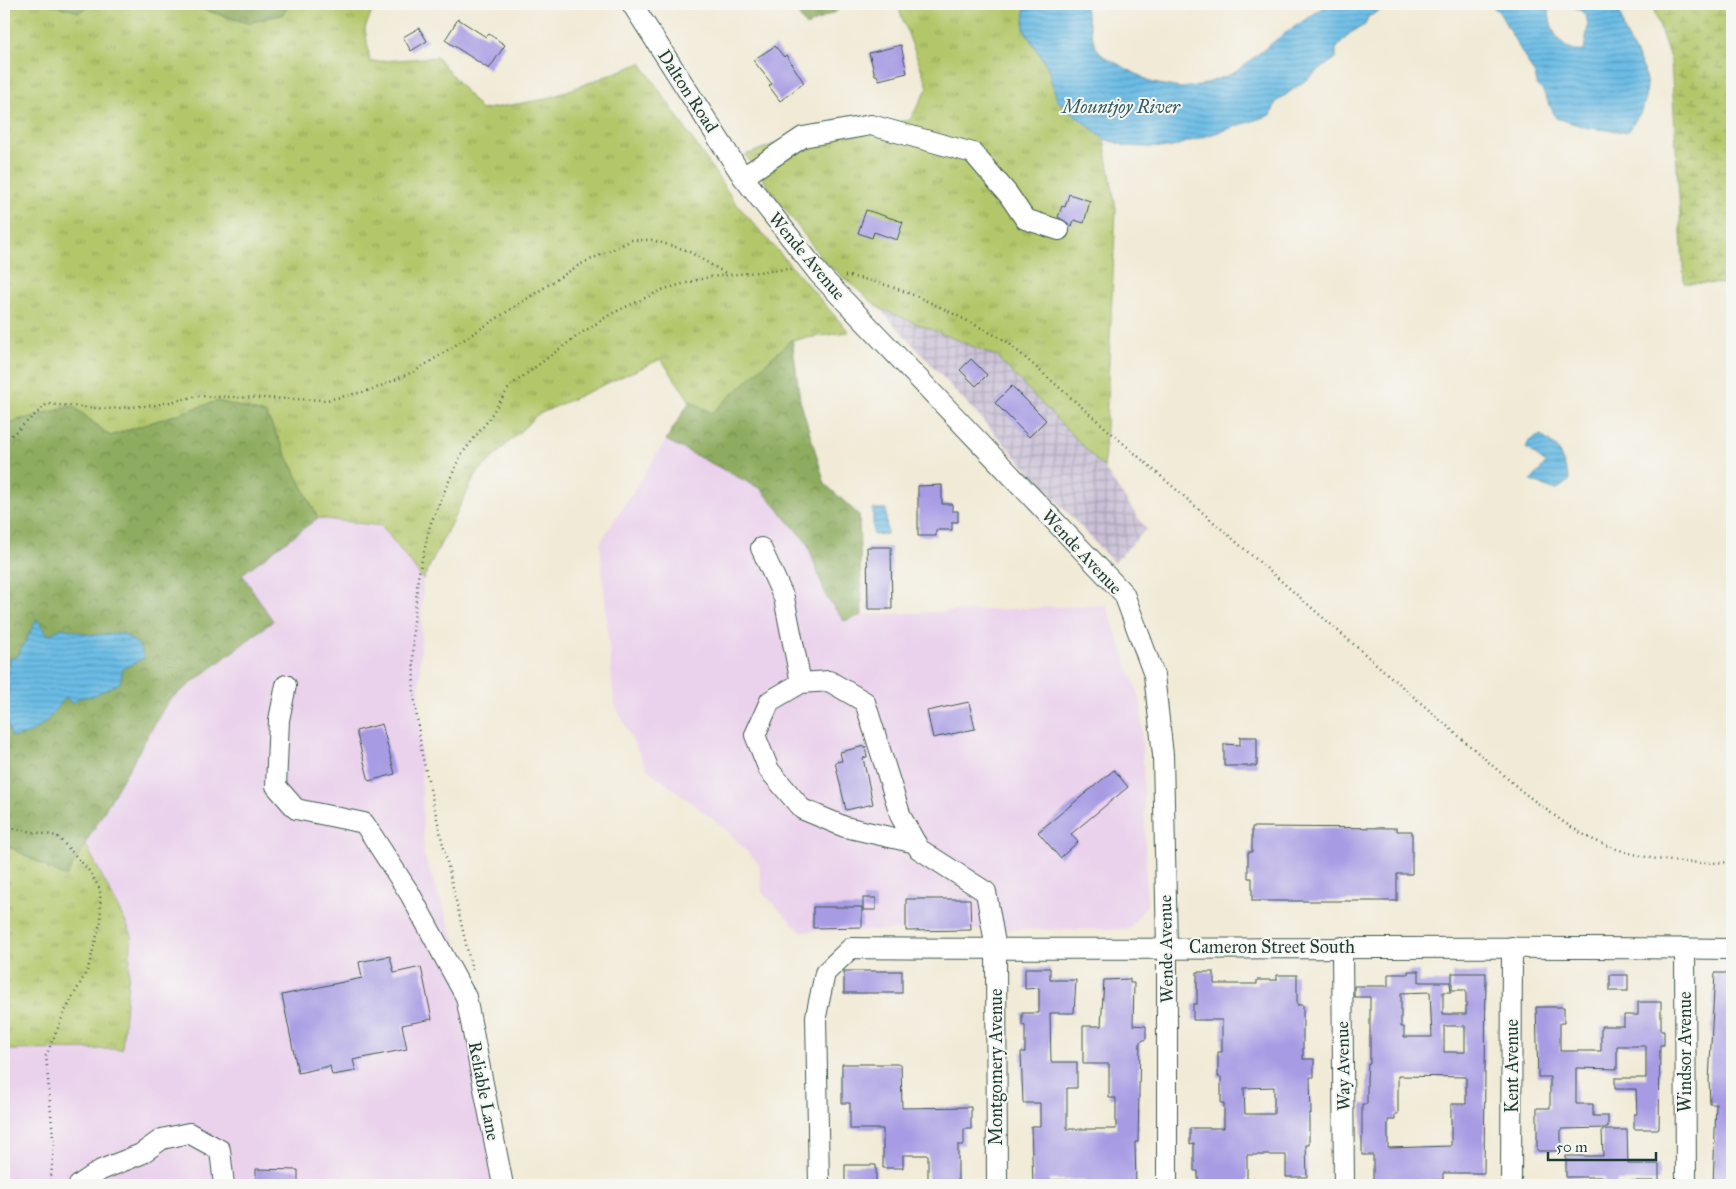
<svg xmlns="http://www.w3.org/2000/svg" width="1736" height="1189" viewBox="0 0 1736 1189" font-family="'IM FELL Great Primer',serif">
  <defs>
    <pattern id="industrial-grid" width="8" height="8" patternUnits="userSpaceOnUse" patternTransform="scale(1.25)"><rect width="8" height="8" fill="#cabfd6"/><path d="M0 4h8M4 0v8" fill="none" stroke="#a39cae"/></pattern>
    <pattern id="grass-tufts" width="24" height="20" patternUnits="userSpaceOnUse" patternTransform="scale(1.25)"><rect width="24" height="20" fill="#b3c76b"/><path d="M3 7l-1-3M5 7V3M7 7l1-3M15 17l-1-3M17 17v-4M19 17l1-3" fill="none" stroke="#91a359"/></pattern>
    <pattern id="forest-crowns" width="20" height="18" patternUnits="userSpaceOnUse" patternTransform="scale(1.25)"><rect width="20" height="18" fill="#8eac5f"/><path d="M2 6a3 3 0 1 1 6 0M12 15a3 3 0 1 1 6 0" fill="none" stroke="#738d4f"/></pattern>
    <pattern id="wetland-marsh" width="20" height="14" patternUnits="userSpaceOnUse" patternTransform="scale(1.25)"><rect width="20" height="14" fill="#b3c76b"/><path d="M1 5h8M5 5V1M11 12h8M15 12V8" fill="none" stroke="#91a359"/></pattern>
    <pattern id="water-rules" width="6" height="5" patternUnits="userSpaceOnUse" patternTransform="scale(1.25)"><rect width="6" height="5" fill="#6bbce6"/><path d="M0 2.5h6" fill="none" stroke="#579abb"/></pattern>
  </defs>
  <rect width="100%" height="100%" fill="#f6f6f2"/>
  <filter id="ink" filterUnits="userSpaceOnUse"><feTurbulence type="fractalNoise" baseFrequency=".02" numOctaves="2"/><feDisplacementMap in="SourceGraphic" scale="10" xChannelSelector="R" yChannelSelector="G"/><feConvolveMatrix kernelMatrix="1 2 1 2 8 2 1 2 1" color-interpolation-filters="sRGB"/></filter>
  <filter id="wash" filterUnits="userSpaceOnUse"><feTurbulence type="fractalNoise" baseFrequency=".0096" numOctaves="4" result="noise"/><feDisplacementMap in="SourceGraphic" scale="20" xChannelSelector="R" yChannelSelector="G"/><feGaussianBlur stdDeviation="1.12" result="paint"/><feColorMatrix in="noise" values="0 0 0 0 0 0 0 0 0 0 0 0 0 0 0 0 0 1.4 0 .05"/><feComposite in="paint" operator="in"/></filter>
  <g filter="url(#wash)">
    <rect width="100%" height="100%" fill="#f1ead6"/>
    <g fill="#ead1ec">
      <path d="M 666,440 L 761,489 L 807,543 L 827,598 L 844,620 L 862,615 L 1106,605 L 1141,702 L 1147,905 L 1129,929 L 800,931 L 762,892 L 759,864 L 727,830 L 647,769 L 614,703 L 600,543 Z"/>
      <path d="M 318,518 L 382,526 L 423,579 L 419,705 L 424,855 L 473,989 L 512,1185 L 4,1185 L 4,1050 L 122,1049 L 132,935 L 85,843 L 168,701 L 273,621 L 242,574 Z"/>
    </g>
    <path fill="url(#industrial-grid)" d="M 879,308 L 996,356 L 1104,468 L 1146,529 L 1114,563 Z"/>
    <g fill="url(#grass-tufts)" stroke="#698250">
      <path d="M 4,4 L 49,4 L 79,12 L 92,4 L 185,4 L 248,23 L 283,14 L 290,4 L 375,4 L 365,28 L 370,62 L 437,57 L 481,110 L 546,99 L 641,63 L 734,201 L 849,332 L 792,340 L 712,414 L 690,401 L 661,359 L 537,415 L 476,474 L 423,579 L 382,526 L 318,518 L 266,414 L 218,401 L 110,436 L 73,406 L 4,424 Z"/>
      <path d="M 897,4 L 1025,4 L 1024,29 L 1047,66 L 1057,100 L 1104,139 L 1116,209 L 1104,468 L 996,356 L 879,308 L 823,260 L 745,155 L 794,137 L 910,120 L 928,87 Z"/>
      <path d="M 85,843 L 132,935 L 122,1049 L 4,1050 L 4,844 L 66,877 Z"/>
    </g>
    <g fill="url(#forest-crowns)" stroke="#56744a">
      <path d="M 49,4 L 92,4 L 79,12 Z"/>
      <path d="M 185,4 L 290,4 L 283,14 L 248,23 Z"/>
      <path d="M 791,4 L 840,4 L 837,11 L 806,26 Z"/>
      <path d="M 792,339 L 800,400 L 825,484 L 859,515 L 862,615 L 844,621 L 827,598 L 807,543 L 761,489 L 666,440 L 690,401 L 712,413 Z"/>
      <path d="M 218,401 L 266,414 L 318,518 L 242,574 L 273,621 L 168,701 L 66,877 L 4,844 L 4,424 L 73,406 L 110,436 Z"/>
    </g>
    <path fill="url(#wetland-marsh)" stroke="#698250" d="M 1652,4 L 1732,4 L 1732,284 L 1684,283 L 1671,61 Z"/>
    <g fill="url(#water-rules)" stroke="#457c8d">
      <path d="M 1025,4 L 1084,4 L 1095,46 L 1103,56 L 1153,83 L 1180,88 L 1199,86 L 1234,73 L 1285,33 L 1329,4 L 1393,4 L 1368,17 L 1365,25 L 1350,33 L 1336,49 L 1336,58 L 1276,102 L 1271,115 L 1169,148 L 1126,146 L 1104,139 L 1057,100 L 1047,66 L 1024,29 Z"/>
      <path d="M 1490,4 L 1549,4 C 1547,23 1559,55 1584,51 L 1588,26 L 1586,14 L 1569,4 L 1618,4 L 1624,30 L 1644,70 L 1647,87 L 1643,109 L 1627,132 L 1588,128 L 1556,118 L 1542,89 L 1538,87 L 1535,75 L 1499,12 Z"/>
      <path d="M 1541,435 L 1558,449 L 1570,480 L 1556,490 L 1531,481 L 1546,463 L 1526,448 L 1529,441 Z"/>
      <path d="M 873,509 L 886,509 L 887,534 L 873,535 Z"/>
      <path d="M 37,619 L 48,635 L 62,628 L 92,635 L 122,633 L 139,645 L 144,658 L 123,669 L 120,683 L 93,696 L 79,698 L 72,704 L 66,697 C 52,716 37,737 11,737 L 6,717 L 9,691 L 7,680 L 9,658 L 17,657 Z"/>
    </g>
    <g id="blocks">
      <g fill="#a79be4" fill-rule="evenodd">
        <path d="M 458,19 L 486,37 L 489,34 L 505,45 L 489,69 L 445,40 Z"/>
        <path d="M 419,28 L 427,41 L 411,51 L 403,37 Z"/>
        <path d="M 901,45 L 907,73 L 879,80 L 877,75 L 875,75 L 869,53 Z"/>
        <path d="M 775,46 L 784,57 L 786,55 L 804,83 L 780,101 L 769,86 L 772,84 L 753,60 Z"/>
        <path d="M 1069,194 L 1090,201 L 1084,223 L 1074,220 L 1072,226 L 1058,217 L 1062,206 L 1065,207 Z"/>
        <path d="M 866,210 L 903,222 L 897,240 L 874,232 L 872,238 L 858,233 Z"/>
        <path d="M 971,359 L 987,375 L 976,386 L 960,370 Z"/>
        <path d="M 1012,386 L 1046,420 L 1029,437 L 995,403 Z"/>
        <path d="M 942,485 L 942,504 L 952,504 L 952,511 L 958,511 L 958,522 L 952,522 L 952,530 L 936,530 L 936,536 L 918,536 L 918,486 Z"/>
        <path d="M 867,547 L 891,547 L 892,609 L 868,609 Z"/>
        <path d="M 969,702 L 975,729 L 933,738 L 927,711 Z"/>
        <path d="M 382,724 L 395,774 L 369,781 L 356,731 Z"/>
        <path d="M 1240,737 L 1257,737 L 1257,766 L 1224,766 L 1224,744 L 1240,745 Z"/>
        <path d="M 865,746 L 867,757 L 863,758 L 873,804 L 846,810 L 835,762 L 842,761 L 840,752 Z"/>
        <path d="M 1114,770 L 1128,787 L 1071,834 L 1078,842 L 1060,858 L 1038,832 Z"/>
        <path d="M 1252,827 L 1397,828 L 1397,831 L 1412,831 L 1412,874 L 1397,874 L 1397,901 L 1252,901 L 1252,878 L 1248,878 L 1248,852 L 1252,852 Z"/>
        <rect x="863" y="898" width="13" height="12"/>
        <path d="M 906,899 L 970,899 L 971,930 L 906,931 Z"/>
        <path d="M 813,907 L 862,907 L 862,927 L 813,928 Z"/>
        <path d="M 390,956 L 394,973 L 421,967 L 432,1019 L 402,1025 L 407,1049 L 353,1060 L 356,1071 L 332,1075 L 330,1066 L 298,1073 L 282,995 L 362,978 L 359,962 Z"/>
        <path d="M 1025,968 L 1050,968 L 1050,980 L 1076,980 L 1074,1013 L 1050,1013 L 1051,1062 L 1077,1062 L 1077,1088 L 1067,1088 L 1067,1129 L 1116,1129 L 1116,1098 L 1109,1098 L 1109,1064 L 1083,1064 L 1083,1026 L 1101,1026 L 1104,980 L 1130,979 L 1130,983 L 1134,983 L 1133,1025 L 1146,1026 L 1146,1039 L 1140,1042 L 1138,1142 L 1135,1142 L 1136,1185 L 1085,1185 L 1085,1180 L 1050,1180 L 1050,1185 L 1033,1185 L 1031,1126 L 1040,1126 L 1040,1103 L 1023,1103 L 1021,1052 L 1025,1052 L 1025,1025 L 1022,1025 L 1022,1013 L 1039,1013 L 1039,988 L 1025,989 Z"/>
        <rect x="844" y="971" width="58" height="22"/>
        <path d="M 1408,971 L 1419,971 L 1419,982 L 1450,982 L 1451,992 L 1443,992 L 1443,1014 L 1466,1014 L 1466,990 L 1452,990 L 1452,973 L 1486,973 L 1484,1173 L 1443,1173 L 1443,1180 L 1395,1181 L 1395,1185 L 1373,1185 L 1373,1155 L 1362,1155 L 1362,1104 L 1367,1104 L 1367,1078 L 1368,1064 L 1370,1064 L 1370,997 L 1354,997 L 1354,986 L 1388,986 L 1388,974 L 1408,974 ZM 1430,992 L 1432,1037 L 1404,1037 L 1404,1027 L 1401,1027 L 1401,993 ZM 1444,1026 L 1465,1026 L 1465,1052 L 1444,1052 ZM 1398,1076 L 1466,1077 L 1466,1104 L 1451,1104 L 1451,1146 L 1388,1148 L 1388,1120 L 1395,1120 L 1395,1114 L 1398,1114 Z"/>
        <path d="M 1197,972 L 1214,972 L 1214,984 L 1257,984 L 1257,980 L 1277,980 L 1277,975 L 1297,975 L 1297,1005 L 1303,1005 L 1303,1059 L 1314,1059 L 1314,1077 L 1310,1077 L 1311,1114 L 1309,1114 L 1309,1145 L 1306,1145 L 1307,1177 L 1286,1177 L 1286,1155 L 1247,1155 L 1247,1185 L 1233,1185 L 1233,1182 L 1198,1182 L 1198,1171 L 1194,1171 L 1194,1143 L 1190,1144 L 1190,1128 L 1224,1128 L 1224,1103 L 1221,1103 L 1221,1077 L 1218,1077 L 1218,1052 L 1222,1052 L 1222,1020 L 1193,1020 L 1193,1004 L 1197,1004 ZM 1274,1087 L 1274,1114 L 1245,1114 L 1244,1088 Z"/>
        <path d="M 1715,973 L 1732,973 L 1732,1185 L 1713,1185 L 1716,1104 L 1710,1104 L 1709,1080 Z"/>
        <rect x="1610" y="975" width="18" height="16"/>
        <path d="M 1638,1002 L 1661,1002 L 1661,1031 L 1664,1031 L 1664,1045 L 1660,1045 L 1659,1129 L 1634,1129 L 1634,1114 L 1637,1114 L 1636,1089 L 1615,1089 L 1615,1078 L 1646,1078 L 1646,1046 L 1617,1046 L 1617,1069 L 1576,1068 L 1576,1104 L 1593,1104 L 1593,1116 L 1608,1116 L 1608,1128 L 1561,1129 L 1561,1151 L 1537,1151 L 1537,1108 L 1550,1108 L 1550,1077 L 1538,1077 L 1536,1007 L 1564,1007 L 1564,1023 L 1560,1023 L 1560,1051 L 1601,1051 L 1601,1026 L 1624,1026 L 1624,1015 L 1638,1015 Z"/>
        <path d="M 842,1064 L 901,1064 L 902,1108 L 971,1107 L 971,1129 L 964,1129 L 964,1145 L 958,1145 L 958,1185 L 928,1185 L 928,1155 L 903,1155 L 903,1168 L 883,1168 L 883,1129 L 850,1129 L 850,1103 L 842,1103 Z"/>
        <path d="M 1602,1130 L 1627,1130 L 1628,1164 L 1659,1164 L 1659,1181 L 1617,1181 L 1617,1185 L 1605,1185 L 1605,1177 L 1566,1177 L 1566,1156 L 1603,1156 Z"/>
        <path d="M 845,1165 L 876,1165 L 876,1185 L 864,1185 L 864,1182 L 845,1182 Z"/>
        <path d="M 256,1169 L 298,1170 L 298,1185 L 256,1185 Z"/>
      </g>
    </g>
  </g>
  <g filter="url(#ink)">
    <use href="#blocks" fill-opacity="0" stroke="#3e574c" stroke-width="1"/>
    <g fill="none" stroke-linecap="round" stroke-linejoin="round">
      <defs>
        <g id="minor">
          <path d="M 632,4 L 743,177 L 819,274 L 1124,594 L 1154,675 L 1163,755 L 1167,948 L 1167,1185"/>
          <path d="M 743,177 L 803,137 L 871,125 L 973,153 L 1008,194 L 1025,219 L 1059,230"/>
          <path d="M 761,548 L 784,598 L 801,683"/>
          <path d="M 286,685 L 279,720 L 276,786 L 296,809 L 364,823 L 410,894 L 466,997 L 503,1185"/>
          <path d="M 916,843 L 845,827 L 802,809 L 769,770 L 755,735 L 770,701 L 801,683 L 829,681 L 865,702 L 901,817 L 919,849 L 986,892 L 996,949 L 997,1185"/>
          <path d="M 1342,947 L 1344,1185"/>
          <path d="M 1685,948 L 1686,1185"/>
          <path d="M 79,1185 L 101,1170 L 141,1154 L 162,1139 L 189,1133 L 220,1150 L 224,1185"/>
          <path d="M 819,1185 L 816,1016 L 825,973 L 851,948 C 1145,951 1439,945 1732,949"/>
          <path d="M 1511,1185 L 1512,947"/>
        </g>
      </defs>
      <use href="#minor" stroke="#3e574c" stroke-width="22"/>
      <g stroke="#3e574c" stroke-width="2.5" stroke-dasharray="1 4" stroke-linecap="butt">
        <path d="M 845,276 C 900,282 957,316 1006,341 L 1524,793 C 1546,809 1569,828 1594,840 C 1637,860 1685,865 1732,862"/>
        <path d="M 4,442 L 47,404 L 107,409 L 156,405 L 198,396 L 327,400 L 372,390 L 417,370 L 579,265 L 632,240 L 652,240 L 686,250 L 727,274"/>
        <path d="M 4,827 L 57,836 L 87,868 L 100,889 L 101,920 L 88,969 L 64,1013 L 46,1056 L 54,1148 L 50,1185"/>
        <path d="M 472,970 L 422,754 L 414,695 L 413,634 L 418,577 L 430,525 L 449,481 L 461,455 L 486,423 L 510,386 L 577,336 L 611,314 L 664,289 L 709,277 L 787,269 L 795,270"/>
      </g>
      <use href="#minor" stroke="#fff" stroke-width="20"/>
    </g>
  </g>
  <g text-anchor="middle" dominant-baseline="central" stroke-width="4" stroke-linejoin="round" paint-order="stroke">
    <g font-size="18" fill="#1f3d34" stroke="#f6f6f2">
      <text transform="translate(688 91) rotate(57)">Dalton Road</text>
      <text transform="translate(807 256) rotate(50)">Wende Avenue</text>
      <text transform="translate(1082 552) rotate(47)">Wende Avenue</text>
      <text x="1272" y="947">Cameron Street South</text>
      <text transform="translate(1166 949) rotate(-91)">Wende Avenue</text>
      <text transform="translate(1685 1052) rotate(-90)">Windsor Avenue</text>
      <text transform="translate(1343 1066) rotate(-91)">Way Avenue</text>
      <text transform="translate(1512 1066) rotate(-90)">Kent Avenue</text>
      <text transform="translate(996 1067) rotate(-90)">Montgomery Avenue</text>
      <text transform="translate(484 1091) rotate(79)">Reliable Lane</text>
    </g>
    <g font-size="19" font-style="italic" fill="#325d60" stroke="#f6f6f2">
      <text x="1121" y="106">Mountjoy River</text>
    </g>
  </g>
  <rect width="1736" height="1189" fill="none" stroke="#f6f6f2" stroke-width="20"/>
  <path d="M1548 1152v8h108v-8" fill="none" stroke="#1f3d34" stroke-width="2.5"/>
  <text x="1556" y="1152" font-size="15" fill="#1f3d34" stroke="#f6f6f2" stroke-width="4" paint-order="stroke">50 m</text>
</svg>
